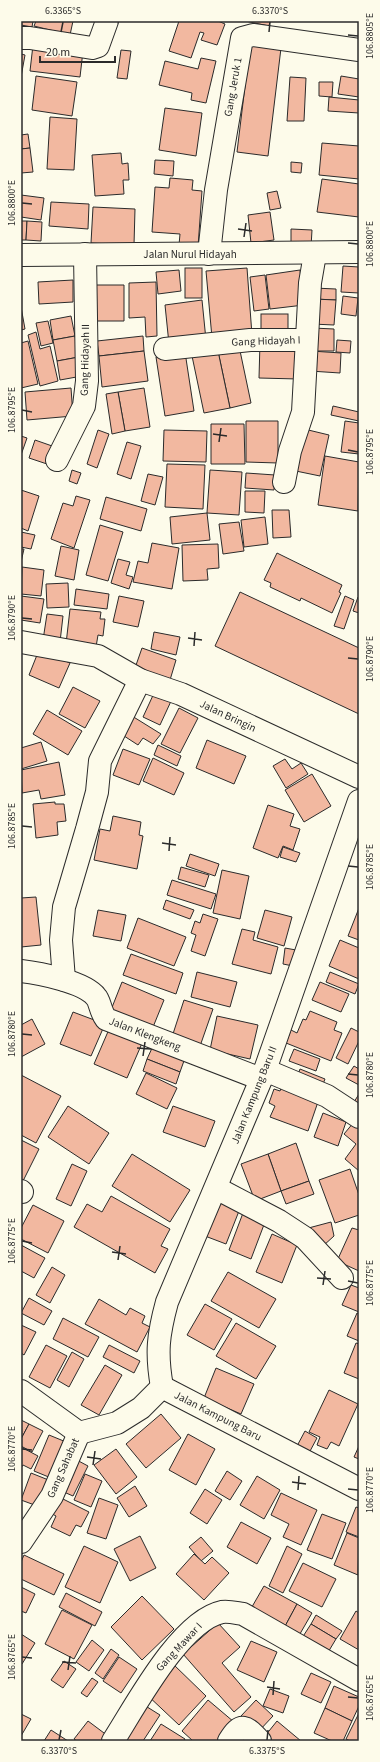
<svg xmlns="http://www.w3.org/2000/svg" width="380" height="1762" viewBox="0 0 380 1762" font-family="'Source Sans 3',sans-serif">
  <rect width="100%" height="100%" fill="#fdfbea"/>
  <g fill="#f2b8a0" stroke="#2b2b2b">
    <path d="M 21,21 L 33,21 L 32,27 L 21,25 Z"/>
    <path d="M 36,21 L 73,21 L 70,35 L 34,26 Z"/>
    <path d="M 179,21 L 218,21 L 225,24 L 217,45 L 201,40 L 204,33 L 200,32 L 191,58 L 169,51 Z"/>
    <path d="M 245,21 L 270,21 L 269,26 Z"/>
    <path d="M 33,45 L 83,51 L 80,77 L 30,71 Z"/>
    <path d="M 250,45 L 281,48 L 268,156 L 237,152 Z"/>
    <path d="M 121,50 L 131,51 L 127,79 L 117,78 Z"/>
    <path d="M 21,54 L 25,55 L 21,77 Z"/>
    <path d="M 201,58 L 216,61 L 206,103 L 191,100 L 192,93 L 159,85 L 165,61 L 198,69 Z"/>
    <path d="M 36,76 L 77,82 L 72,116 L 32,110 Z"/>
    <path d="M 341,76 L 359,79 L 359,97 L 338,94 Z"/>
    <path d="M 290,77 L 306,78 L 304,121 L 287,121 Z"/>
    <path d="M 319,82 L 333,82 L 332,97 L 319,96 Z"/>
    <path d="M 329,97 L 359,100 L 359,113 L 328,111 Z"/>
    <path d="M 165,108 L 202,113 L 196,156 L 159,150 Z"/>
    <path d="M 50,117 L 77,119 L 74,170 L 47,169 Z"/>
    <path d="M 28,134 L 30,148 L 21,149 L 21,135 Z"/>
    <path d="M 322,143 L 359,146 L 359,179 L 319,175 Z"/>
    <path d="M 30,148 L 33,172 L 21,173 L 21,149 Z"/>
    <path d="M 121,153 L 122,164 L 128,163 L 129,180 L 123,180 L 124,194 L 95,196 L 92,155 Z"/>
    <path d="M 155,160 L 174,161 L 173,176 L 154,174 Z"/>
    <path d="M 291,162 L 302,163 L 301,173 L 291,172 Z"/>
    <path d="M 170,178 L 193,180 L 192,190 L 202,191 L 198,247 L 179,245 L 180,234 L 152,232 L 155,187 L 169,188 Z"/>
    <path d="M 322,179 L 359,184 L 359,217 L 317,212 Z"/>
    <path d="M 277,191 L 281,208 L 270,210 L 267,193 Z"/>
    <path d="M 21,195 L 44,198 L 41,220 L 21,217 Z"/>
    <path d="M 51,202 L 89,204 L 88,229 L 49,226 Z"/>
    <path d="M 93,207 L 135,209 L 134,245 L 91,243 Z"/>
    <path d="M 270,212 L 274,240 L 251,243 L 248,215 Z"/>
    <path d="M 21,221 L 27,221 L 26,240 L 21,240 Z"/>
    <path d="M 27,221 L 42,222 L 41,241 L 26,240 Z"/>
    <path d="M 291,229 L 312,230 L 311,247 L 291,246 Z"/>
    <path d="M 343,266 L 359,267 L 359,293 L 341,292 Z"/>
    <rect x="185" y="268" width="17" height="30"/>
    <path d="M 247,268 L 252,335 L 212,338 L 206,271 Z"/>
    <path d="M 179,270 L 181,291 L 158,294 L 156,272 Z"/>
    <path d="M 300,270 L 304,305 L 270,309 L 266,275 Z"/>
    <path d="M 265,275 L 269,309 L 254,311 L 250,277 Z"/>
    <path d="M 73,280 L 73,302 L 39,304 L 38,282 Z"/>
    <path d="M 156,282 L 157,336 L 146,337 L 145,317 L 129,318 L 129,283 Z"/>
    <path d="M 93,285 L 124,285 L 124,321 L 92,321 Z"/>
    <path d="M 314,288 L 336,289 L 336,300 L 314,299 Z"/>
    <path d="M 343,296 L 358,298 L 356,316 L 341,314 Z"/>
    <path d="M 314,299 L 336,300 L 334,325 L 312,324 Z"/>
    <path d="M 202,300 L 206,340 L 169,344 L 165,305 Z"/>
    <path d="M 21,307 L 25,329 L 21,330 Z"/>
    <rect x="261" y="314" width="27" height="21"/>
    <path d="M 71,316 L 75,336 L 53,340 L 50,320 Z"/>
    <path d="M 48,321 L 53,343 L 41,346 L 36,323 Z"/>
    <path d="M 313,328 L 334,329 L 334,351 L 313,351 Z"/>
    <path d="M 36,332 L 40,349 L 50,346 L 58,381 L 40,386 L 28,335 Z"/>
    <path d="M 75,336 L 79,357 L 57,361 L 53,340 Z"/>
    <path d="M 143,336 L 144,351 L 99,356 L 97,341 Z"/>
    <path d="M 337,340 L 351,341 L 350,353 L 336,352 Z"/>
    <path d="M 28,341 L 38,384 L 21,388 L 21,343 Z"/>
    <path d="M 260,342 L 300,343 L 298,379 L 259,378 Z"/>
    <path d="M 239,346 L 251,403 L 230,408 L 218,351 Z"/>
    <path d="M 144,351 L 148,381 L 102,387 L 99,356 Z"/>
    <path d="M 218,351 L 230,408 L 204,413 L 192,356 Z"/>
    <path d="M 311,351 L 341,353 L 340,373 L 310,371 Z"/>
    <path d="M 185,352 L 194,411 L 165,416 L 156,357 Z"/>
    <path d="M 79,357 L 82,376 L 60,380 L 57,361 Z"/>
    <path d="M 71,388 L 73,416 L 27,420 L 25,392 Z"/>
    <path d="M 144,388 L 150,427 L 125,431 L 118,392 Z"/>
    <path d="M 118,392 L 125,431 L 112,434 L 106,394 Z"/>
    <path d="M 333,406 L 359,412 L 359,421 L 331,415 Z"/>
    <path d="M 246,421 L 278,421 L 278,463 L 246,462 Z"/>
    <path d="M 345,421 L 359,423 L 359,454 L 341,452 Z"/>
    <path d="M 211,424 L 244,424 L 245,464 L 211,464 Z"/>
    <path d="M 300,428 L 329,435 L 320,476 L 291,470 Z"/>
    <path d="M 98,430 L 109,434 L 97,468 L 87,464 Z"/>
    <path d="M 164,430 L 207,431 L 206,462 L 163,461 Z"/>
    <path d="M 21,436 L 27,438 L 21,455 Z"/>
    <path d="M 35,440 L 55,447 L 50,465 L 29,458 Z"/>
    <path d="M 127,442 L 141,446 L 131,479 L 117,474 Z"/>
    <path d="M 325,456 L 359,462 L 358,511 L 318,505 Z"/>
    <path d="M 167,464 L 205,465 L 203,509 L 165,507 Z"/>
    <path d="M 72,470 L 81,473 L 77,484 L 69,481 Z"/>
    <path d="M 210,470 L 242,472 L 239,515 L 207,513 Z"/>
    <path d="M 246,473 L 275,475 L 274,490 L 245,488 Z"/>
    <path d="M 148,474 L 163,477 L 155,505 L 141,501 Z"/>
    <path d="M 21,490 L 39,496 L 28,531 L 21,528 Z"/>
    <path d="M 245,491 L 265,491 L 264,513 L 245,512 Z"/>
    <path d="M 76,496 L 90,500 L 74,548 L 51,539 L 63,503 L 73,506 Z"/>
    <path d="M 106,497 L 147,509 L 141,531 L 100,519 Z"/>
    <path d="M 272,510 L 289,510 L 291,537 L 273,538 Z"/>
    <path d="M 207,513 L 210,540 L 172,544 L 170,517 Z"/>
    <path d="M 265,517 L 268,544 L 244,547 L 241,520 Z"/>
    <path d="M 239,522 L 244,551 L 223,554 L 219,524 Z"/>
    <path d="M 100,525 L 123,532 L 108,581 L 86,575 Z"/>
    <path d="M 21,532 L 35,535 L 31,549 L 21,547 Z"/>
    <path d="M 152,543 L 179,548 L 172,589 L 133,582 L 138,561 L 148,563 Z"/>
    <path d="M 218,544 L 219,568 L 207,569 L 208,580 L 183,581 L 182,545 Z"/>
    <path d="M 61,546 L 79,550 L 74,580 L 55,576 Z"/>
    <path d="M 21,549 L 24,549 L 21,562 Z"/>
    <path d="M 277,553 L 342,585 L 339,592 L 341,593 L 332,613 L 301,598 L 300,601 L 270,587 L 271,583 L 264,580 Z"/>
    <path d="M 118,559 L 130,562 L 126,575 L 133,577 L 129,589 L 111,583 Z"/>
    <path d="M 22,567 L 44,570 L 41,596 L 21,594 Z"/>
    <path d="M 68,583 L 69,607 L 47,608 L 46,584 Z"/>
    <path d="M 76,589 L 109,594 L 107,609 L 74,605 Z"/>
    <path d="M 240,592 L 359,648 L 359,714 L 215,646 Z"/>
    <path d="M 21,596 L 44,599 L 40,623 L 21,620 Z"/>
    <path d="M 119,596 L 144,601 L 138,627 L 113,622 Z"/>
    <path d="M 345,596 L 354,600 L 344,629 L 334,626 Z"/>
    <path d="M 358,597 L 359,597 L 359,613 L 353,611 Z"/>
    <path d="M 70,609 L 101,612 L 100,619 L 105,619 L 103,636 L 98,635 L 96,647 L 66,644 Z"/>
    <path d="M 47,614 L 63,616 L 60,642 L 43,640 Z"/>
    <path d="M 154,632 L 180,637 L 176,655 L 151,649 Z"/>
    <path d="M 142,648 L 176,660 L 170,680 L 135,668 Z"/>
    <path d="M 39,650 L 70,663 L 59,688 L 29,675 Z"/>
    <path d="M 73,687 L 100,701 L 85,728 L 59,714 Z"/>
    <path d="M 155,691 L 172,699 L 160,725 L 143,717 Z"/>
    <path d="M 179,708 L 198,718 L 180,753 L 161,744 Z"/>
    <path d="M 47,710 L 82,731 L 68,755 L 33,734 Z"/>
    <path d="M 132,716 L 161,734 L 153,744 L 143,738 L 138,745 L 121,734 Z"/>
    <path d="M 207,740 L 246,756 L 234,784 L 196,768 Z"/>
    <path d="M 41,742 L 47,761 L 21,769 L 21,748 Z"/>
    <path d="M 158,745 L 181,756 L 177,766 L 154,755 Z"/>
    <path d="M 123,749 L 150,759 L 139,785 L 113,775 Z"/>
    <path d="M 153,758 L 184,773 L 174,795 L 143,781 Z"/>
    <path d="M 285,759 L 292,769 L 301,763 L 308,774 L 286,788 L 273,766 Z"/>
    <path d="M 59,762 L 65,795 L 41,799 L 39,790 L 22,793 L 21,770 Z"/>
    <path d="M 312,774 L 331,806 L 304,822 L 285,790 Z"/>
    <path d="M 55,802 L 55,804 L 64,804 L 66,821 L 57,822 L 58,835 L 36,838 L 33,804 Z"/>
    <path d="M 268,805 L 294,814 L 290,826 L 300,829 L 293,850 L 283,846 L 278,858 L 253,848 Z"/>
    <path d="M 113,816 L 141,822 L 139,835 L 143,836 L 137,869 L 94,860 L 100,829 L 110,831 Z"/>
    <path d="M 283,847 L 300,853 L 296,862 L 280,857 Z"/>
    <path d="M 190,854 L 219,864 L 215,876 L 186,866 Z"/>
    <path d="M 181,867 L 209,875 L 205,887 L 178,879 Z"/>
    <path d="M 222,870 L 249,876 L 240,919 L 213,913 Z"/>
    <path d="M 172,880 L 216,894 L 211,909 L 167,895 Z"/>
    <path d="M 36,897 L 41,945 L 21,947 L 21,898 Z"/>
    <path d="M 166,900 L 194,910 L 190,919 L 163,909 Z"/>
    <path d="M 359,908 L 359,940 L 348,936 Z"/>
    <path d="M 98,910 L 126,915 L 121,941 L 93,936 Z"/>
    <path d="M 265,910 L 292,917 L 284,946 L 257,938 Z"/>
    <path d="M 203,914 L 218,919 L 205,956 L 191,951 L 196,935 L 191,933 L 195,921 L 200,923 Z"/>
    <path d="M 138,918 L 186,937 L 174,966 L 127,948 Z"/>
    <path d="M 242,929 L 255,932 L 253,940 L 278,947 L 271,974 L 232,964 Z"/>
    <path d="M 340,940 L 359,948 L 359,979 L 329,966 Z"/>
    <path d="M 285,948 L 296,950 L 293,966 L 283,964 Z"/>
    <path d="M 131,954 L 183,973 L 176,994 L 123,975 Z"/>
    <path d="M 197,972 L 237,982 L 230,1007 L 191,997 Z"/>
    <path d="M 330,972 L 359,984 L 355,994 L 326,982 Z"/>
    <path d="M 122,982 L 164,1000 L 151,1032 L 109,1015 Z"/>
    <path d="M 320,982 L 349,994 L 341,1012 L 312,1000 Z"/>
    <path d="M 184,1000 L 213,1009 L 199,1049 L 171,1040 Z"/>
    <path d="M 310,1011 L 337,1022 L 334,1030 L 342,1033 L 331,1061 L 286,1043 L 291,1030 L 297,1033 L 303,1019 L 306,1020 Z"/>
    <path d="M 73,1012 L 105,1024 L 91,1056 L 60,1044 Z"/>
    <path d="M 217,1016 L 258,1025 L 250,1059 L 210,1050 Z"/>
    <path d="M 32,1019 L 45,1044 L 21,1057 L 21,1025 Z"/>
    <path d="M 110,1027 L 143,1041 L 127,1078 L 94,1064 Z"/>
    <path d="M 351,1028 L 359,1032 L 359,1041 L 348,1064 L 336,1058 Z"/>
    <path d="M 153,1046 L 185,1058 L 180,1072 L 147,1059 Z"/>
    <path d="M 294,1049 L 320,1059 L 316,1071 L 289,1061 Z"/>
    <path d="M 147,1059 L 180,1072 L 176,1084 L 143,1071 Z"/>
    <path d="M 354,1066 L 359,1069 L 359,1085 L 346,1078 Z"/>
    <path d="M 300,1069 L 325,1079 L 321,1089 L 296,1080 Z"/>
    <path d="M 146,1073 L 177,1088 L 167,1109 L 136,1094 Z"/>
    <path d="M 21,1075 L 61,1096 L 36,1143 L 21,1135 Z"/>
    <path d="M 283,1083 L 320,1096 L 308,1131 L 270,1117 L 275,1106 L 269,1103 L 274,1089 L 280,1091 Z"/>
    <path d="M 359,1094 L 359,1105 L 354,1102 Z"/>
    <path d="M 68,1106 L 109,1133 L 89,1164 L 48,1137 Z"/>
    <path d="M 173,1106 L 215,1121 L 205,1147 L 163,1132 Z"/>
    <path d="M 323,1113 L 346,1122 L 338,1146 L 314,1137 Z"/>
    <path d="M 354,1122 L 359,1126 L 359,1171 L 345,1159 L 356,1144 L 344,1134 Z"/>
    <path d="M 21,1140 L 39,1149 L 23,1181 L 21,1180 Z"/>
    <path d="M 296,1143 L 309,1181 L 281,1191 L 268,1154 Z"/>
    <path d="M 132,1154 L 190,1190 L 170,1222 L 112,1186 Z"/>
    <path d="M 268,1154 L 281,1191 L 255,1201 L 241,1164 Z"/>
    <path d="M 72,1164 L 87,1171 L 71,1206 L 56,1199 Z"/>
    <path d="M 350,1169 L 359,1195 L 359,1215 L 335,1223 L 319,1180 Z"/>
    <path d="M 309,1181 L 314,1194 L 286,1204 L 281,1191 Z"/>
    <path d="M 111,1196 L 170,1229 L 161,1246 L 168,1249 L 155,1273 L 74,1227 L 87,1204 L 102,1212 Z"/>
    <path d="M 219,1202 L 239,1211 L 226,1244 L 205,1236 Z"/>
    <path d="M 33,1205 L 64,1221 L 48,1253 L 21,1239 L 21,1228 Z"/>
    <path d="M 243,1213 L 265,1222 L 251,1259 L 229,1250 Z"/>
    <path d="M 331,1222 L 334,1236 L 323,1246 L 301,1230 Z"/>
    <path d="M 352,1228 L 359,1230 L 359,1271 L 337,1261 Z"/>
    <path d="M 272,1234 L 297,1245 L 282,1283 L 256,1272 Z"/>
    <path d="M 21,1245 L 45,1258 L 34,1278 L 21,1271 Z"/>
    <path d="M 52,1267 L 65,1275 L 50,1303 L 36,1295 Z"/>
    <path d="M 228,1272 L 276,1299 L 259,1328 L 211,1301 Z"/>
    <path d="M 351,1285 L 359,1288 L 359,1312 L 342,1305 Z"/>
    <path d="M 29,1298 L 52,1311 L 44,1325 L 21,1313 Z"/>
    <path d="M 99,1299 L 126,1315 L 130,1308 L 145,1316 L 142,1323 L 150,1327 L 137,1352 L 85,1324 Z"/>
    <path d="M 205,1304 L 232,1319 L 214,1350 L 187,1335 Z"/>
    <path d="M 357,1313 L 359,1314 L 359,1341 L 347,1336 Z"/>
    <path d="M 63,1318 L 99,1337 L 88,1357 L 53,1339 Z"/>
    <path d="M 236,1323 L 276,1346 L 256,1379 L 216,1356 Z"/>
    <path d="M 21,1325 L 36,1332 L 24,1355 L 21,1353 Z"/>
    <path d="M 356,1343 L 359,1344 L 359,1379 L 344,1373 Z"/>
    <path d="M 46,1345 L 67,1356 L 50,1388 L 29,1377 Z"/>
    <path d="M 109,1345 L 140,1361 L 134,1373 L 103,1357 Z"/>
    <path d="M 72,1352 L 84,1359 L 69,1387 L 57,1380 Z"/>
    <path d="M 105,1365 L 122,1375 L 99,1415 L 81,1405 Z"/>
    <path d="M 216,1368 L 254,1384 L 241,1414 L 204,1398 Z"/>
    <path d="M 329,1390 L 358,1404 L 339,1446 L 331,1442 L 327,1449 L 317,1445 L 320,1437 L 309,1432 Z"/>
    <path d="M 161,1414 L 181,1438 L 146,1468 L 126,1444 Z"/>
    <path d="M 21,1420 L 29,1424 L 21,1439 Z"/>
    <path d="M 29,1424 L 43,1431 L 32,1452 L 21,1446 L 21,1439 Z"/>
    <path d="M 305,1431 L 317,1438 L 309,1453 L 297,1446 Z"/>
    <path d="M 188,1434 L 215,1449 L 196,1485 L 169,1470 Z"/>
    <path d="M 49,1435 L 71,1444 L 56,1480 L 34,1471 Z"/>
    <path d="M 359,1446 L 359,1459 L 354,1457 Z"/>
    <path d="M 21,1447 L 38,1456 L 31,1469 L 23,1465 L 21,1468 Z"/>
    <path d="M 116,1449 L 137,1477 L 116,1494 L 94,1465 Z"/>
    <path d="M 73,1458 L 88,1466 L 73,1496 L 57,1489 Z"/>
    <path d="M 227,1471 L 242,1481 L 230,1500 L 215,1491 Z"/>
    <path d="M 31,1473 L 51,1481 L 40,1507 L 21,1500 Z"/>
    <path d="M 85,1474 L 102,1481 L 91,1507 L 74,1500 Z"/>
    <path d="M 257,1476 L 280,1490 L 264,1519 L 240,1505 Z"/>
    <path d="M 135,1486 L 147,1506 L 129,1517 L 117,1498 Z"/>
    <path d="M 205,1489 L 222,1500 L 207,1524 L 190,1513 Z"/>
    <path d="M 281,1493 L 317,1510 L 301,1545 L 283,1537 L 289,1524 L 271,1515 Z"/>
    <path d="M 55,1495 L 89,1512 L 81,1527 L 76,1525 L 70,1536 L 51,1527 L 56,1516 L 47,1511 Z"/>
    <path d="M 99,1498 L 118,1505 L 106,1539 L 87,1533 Z"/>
    <path d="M 356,1507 L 359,1508 L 359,1537 L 346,1532 Z"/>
    <path d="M 322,1514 L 346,1523 L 332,1559 L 307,1550 Z"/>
    <path d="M 241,1522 L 271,1538 L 257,1564 L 227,1547 Z"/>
    <path d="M 347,1533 L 359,1538 L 358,1575 L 334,1565 Z"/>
    <path d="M 140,1536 L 156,1568 L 130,1581 L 114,1549 Z"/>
    <path d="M 201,1537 L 213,1551 L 201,1561 L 189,1547 Z"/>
    <path d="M 84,1546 L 118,1562 L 100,1603 L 65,1587 Z"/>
    <path d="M 287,1546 L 302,1554 L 283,1593 L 269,1586 Z"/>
    <path d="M 194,1554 L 205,1564 L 212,1557 L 229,1573 L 204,1600 L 176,1574 Z"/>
    <path d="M 24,1555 L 64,1574 L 54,1595 L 21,1579 L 21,1562 Z"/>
    <path d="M 303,1563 L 336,1579 L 322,1607 L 289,1591 Z"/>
    <path d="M 264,1586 L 297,1604 L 283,1630 L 249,1612 Z"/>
    <path d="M 21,1587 L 35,1594 L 26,1613 L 21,1611 Z"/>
    <path d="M 66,1593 L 102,1612 L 95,1626 L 59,1607 Z"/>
    <path d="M 142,1596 L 174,1629 L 142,1660 L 111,1627 Z"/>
    <path d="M 297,1604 L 312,1613 L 297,1639 L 283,1630 Z"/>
    <path d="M 62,1610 L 92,1625 L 74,1659 L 45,1644 Z"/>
    <path d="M 356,1611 L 359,1613 L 359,1650 L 340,1639 Z"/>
    <path d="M 316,1615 L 342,1631 L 336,1639 L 311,1624 Z"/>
    <path d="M 218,1623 L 240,1647 L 222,1663 L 251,1697 L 234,1712 L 183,1654 Z"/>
    <path d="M 311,1624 L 336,1639 L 327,1654 L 302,1638 Z"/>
    <path d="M 21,1634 L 35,1643 L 22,1664 L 21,1664 Z"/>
    <path d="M 92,1640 L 104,1650 L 89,1671 L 76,1662 Z"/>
    <path d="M 251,1641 L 277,1652 L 264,1682 L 237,1670 Z"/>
    <path d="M 111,1649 L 119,1655 L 103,1679 L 95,1673 Z"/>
    <path d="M 119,1657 L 137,1669 L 121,1693 L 103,1681 Z"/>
    <path d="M 64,1661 L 76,1669 L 63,1688 L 51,1680 Z"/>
    <path d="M 173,1664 L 206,1696 L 179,1725 L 145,1693 Z"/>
    <path d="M 311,1673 L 331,1682 L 321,1703 L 301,1694 Z"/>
    <path d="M 92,1678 L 98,1682 L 87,1697 L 81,1693 Z"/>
    <path d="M 334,1686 L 359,1697 L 359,1706 L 352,1721 L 325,1708 Z"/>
    <path d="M 270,1689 L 289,1696 L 283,1713 L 263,1706 Z"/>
    <path d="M 208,1700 L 234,1722 L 217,1741 L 193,1741 L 182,1731 Z"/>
    <path d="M 256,1700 L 273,1716 L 258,1732 L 241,1716 Z"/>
    <path d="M 144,1705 L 160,1715 L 143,1741 L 124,1741 Z"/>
    <path d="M 325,1708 L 352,1721 L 343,1741 L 332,1741 L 314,1733 Z"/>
    <path d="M 359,1713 L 359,1741 L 350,1741 L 346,1739 Z"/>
    <path d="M 21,1714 L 31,1719 L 21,1736 Z"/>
    <path d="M 88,1721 L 108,1736 L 104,1741 L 77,1741 L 74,1739 Z"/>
    <path d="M 277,1721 L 301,1741 L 261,1741 Z"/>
    <path d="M 161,1724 L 185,1739 L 184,1741 L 150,1741 Z"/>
    <path d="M 51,1730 L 68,1741 L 44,1741 Z"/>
  </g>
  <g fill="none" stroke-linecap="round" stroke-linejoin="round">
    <defs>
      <g id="street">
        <path d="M 21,38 L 30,38 L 92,48 L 98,46 L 107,21"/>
        <path d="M 209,254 L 216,190 L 242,38 L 253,35 L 359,50"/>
        <path d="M 165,349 L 250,340 L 306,340"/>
        <path d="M 57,460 L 84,406 L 87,381 L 85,254"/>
        <path d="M 284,482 L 290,451 L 303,412 L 310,283 L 315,254"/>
        <path d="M 21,642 L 98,656 L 140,680 L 181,694 L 359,777"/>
        <path d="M 21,971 C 39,973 85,982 96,997 C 100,1001 100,1011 106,1019 L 261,1079"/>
        <path d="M 64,980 L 61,940 L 64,907 L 87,829 L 97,792 L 100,761 L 140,680"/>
        <path d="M 265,1070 L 327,1096 L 359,1117"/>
        <path d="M 216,1188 L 279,1221 L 305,1238 L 342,1278"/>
        <path d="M 21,1191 L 22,1192"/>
        <path d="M 162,1387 C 156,1353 158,1335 167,1302 L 265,1070 L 359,801"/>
        <path d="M 21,1391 L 79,1433 L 117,1423 L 141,1408 L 162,1387 L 359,1489"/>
        <path d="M 21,1542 L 52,1496 L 79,1433"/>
        <path d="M 113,1741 C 135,1707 180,1621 222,1612 C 229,1611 236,1613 243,1614 L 359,1680"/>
        <path d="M 229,1741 C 241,1721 246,1726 260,1741"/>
      </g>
      <path id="secondary" d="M 21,255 L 359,252"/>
    </defs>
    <use href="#street" stroke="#2b2b2b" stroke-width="24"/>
    <use href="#secondary" stroke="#2b2b2b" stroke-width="24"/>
    <use href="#street" stroke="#fdfbea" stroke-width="22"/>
    <use href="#secondary" stroke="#fdfbea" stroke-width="22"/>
  </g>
  <path fill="none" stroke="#2b2b2b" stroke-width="1.5" d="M 61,32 L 63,22M 269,32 L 270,22M 348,35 L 358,36M 22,203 L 32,204M 238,229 L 252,231M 244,237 L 246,223M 348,243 L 358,244M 22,410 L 32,412M 213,434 L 227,436M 219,442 L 221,428M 348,450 L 358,452M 22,618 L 32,619M 188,638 L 202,640M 194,646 L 195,632M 348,658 L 358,659M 22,826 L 32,827M 162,843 L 176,845M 169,851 L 170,837M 348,866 L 358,867M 22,1034 L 32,1035M 137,1048 L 151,1049M 143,1056 L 145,1042M 348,1074 L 358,1075M 22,1241 L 32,1243M 112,1252 L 126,1254M 118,1260 L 120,1246M 317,1278 L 331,1279M 348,1281 L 358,1283M 323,1285 L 325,1271M 22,1449 L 32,1450M 87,1457 L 101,1459M 93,1465 L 95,1451M 292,1482 L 306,1484M 348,1489 L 358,1490M 298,1490 L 299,1476M 22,1657 L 32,1658M 62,1662 L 76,1663M 68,1670 L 70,1656M 267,1687 L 280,1689M 273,1695 L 274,1681M 348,1697 L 358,1698M 59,1740 L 61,1730M 267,1740 L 268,1730"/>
  <g text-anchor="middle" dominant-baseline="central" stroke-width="3" stroke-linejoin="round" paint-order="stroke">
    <g font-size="11" fill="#2b2b2b" stroke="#fdfbea">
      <text transform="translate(233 87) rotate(-80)">Gang Jeruk 1</text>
      <text x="190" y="254">Jalan Nurul Hidayah</text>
      <text transform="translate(266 341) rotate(-2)">Gang Hidayah I</text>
      <text transform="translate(85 360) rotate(-89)">Gang Hidayah II</text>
      <text transform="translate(228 716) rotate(25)">Jalan Bringin</text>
      <text transform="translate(145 1034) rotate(21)">Jalan Klengkeng</text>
      <text transform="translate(254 1095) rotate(-68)">Jalan Kampung Baru II</text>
      <text transform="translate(218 1416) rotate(27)">Jalan Kampung Baru</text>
      <text transform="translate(63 1468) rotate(-66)">Gang Sahabat</text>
      <text transform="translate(179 1647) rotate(-47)">Gang Mawar I</text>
    </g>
  </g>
  <rect width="380" height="1762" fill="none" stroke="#fdfbea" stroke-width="44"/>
  <path d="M40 56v6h75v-6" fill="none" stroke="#2b2b2b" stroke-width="2"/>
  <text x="46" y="56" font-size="12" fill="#2b2b2b" stroke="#fdfbea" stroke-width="3" paint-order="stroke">20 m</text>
  <rect x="22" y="22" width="336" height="1718" fill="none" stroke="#2b2b2b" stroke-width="1.5"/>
  <g font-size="10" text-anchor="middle" fill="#2b2b2b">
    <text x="63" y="14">6.3365°S</text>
    <text x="270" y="14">6.3370°S</text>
    <text transform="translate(369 36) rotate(-90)" y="4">106.8805°E</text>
    <text transform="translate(11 203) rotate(-90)" y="4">106.8800°E</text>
    <text transform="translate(369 244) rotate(-90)" y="4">106.8800°E</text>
    <text transform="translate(11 410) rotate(-90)" y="4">106.8795°E</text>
    <text transform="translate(369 452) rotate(-90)" y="4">106.8795°E</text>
    <text transform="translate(11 618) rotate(-90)" y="4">106.8790°E</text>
    <text transform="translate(369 659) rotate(-90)" y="4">106.8790°E</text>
    <text transform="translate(11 826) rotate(-90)" y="4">106.8785°E</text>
    <text transform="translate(369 867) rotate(-90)" y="4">106.8785°E</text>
    <text transform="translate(11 1034) rotate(-90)" y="4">106.8780°E</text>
    <text transform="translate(369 1075) rotate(-90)" y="4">106.8780°E</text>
    <text transform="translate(11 1241) rotate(-90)" y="4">106.8775°E</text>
    <text transform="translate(369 1283) rotate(-90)" y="4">106.8775°E</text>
    <text transform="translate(11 1449) rotate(-90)" y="4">106.8770°E</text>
    <text transform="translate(369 1490) rotate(-90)" y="4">106.8770°E</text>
    <text transform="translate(11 1657) rotate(-90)" y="4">106.8765°E</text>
    <text transform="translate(369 1698) rotate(-90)" y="4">106.8765°E</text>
    <text x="59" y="1754">6.3370°S</text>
    <text x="267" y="1754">6.3375°S</text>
  </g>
</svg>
